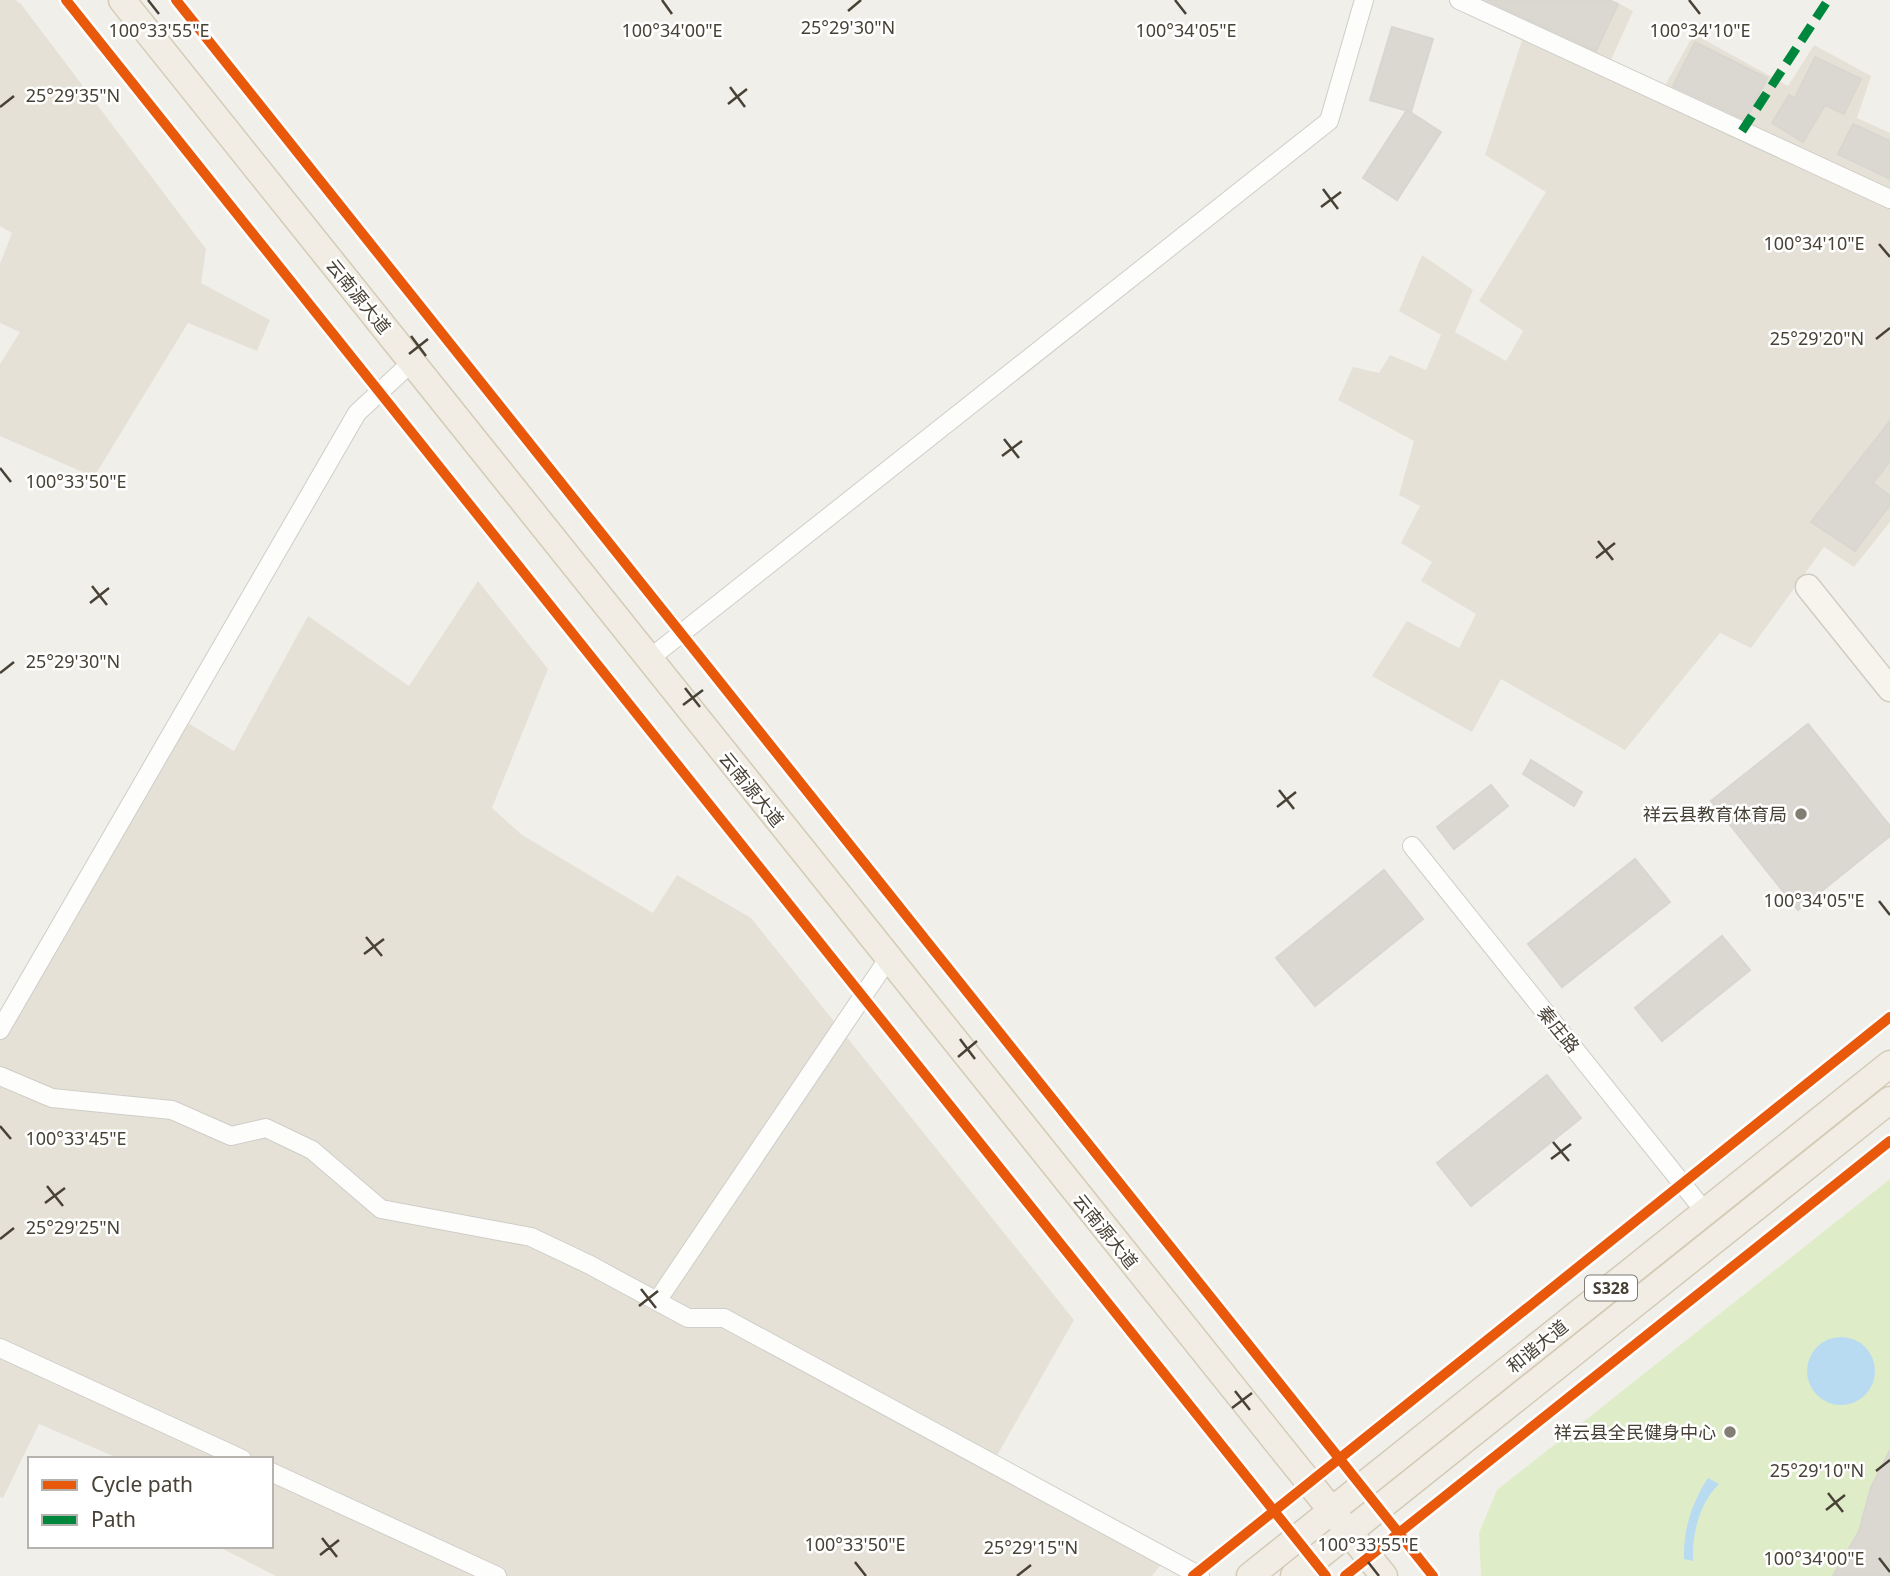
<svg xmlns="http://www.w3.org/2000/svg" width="1890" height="1576" viewBox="0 0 1890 1576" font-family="'Noto Sans','Noto Sans SC',sans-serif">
  <rect width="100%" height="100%" fill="#f1efea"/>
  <g fill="#e6e1d7">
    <path d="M 0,0 L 15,0 L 21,4 L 206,249 L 201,283 L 270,320 L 257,351 L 188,323 L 94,477 L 0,436 L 0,364 L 20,332 L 0,323 L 0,264 L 12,233 L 0,226 Z"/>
    <path d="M 1462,0 L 1612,0 L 1633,11 L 1611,60 L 1663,89 L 1694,34 L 1788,86 L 1814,45 L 1871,76 L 1857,118 L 1890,133 L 1890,522 L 1854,567 L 1824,547 L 1751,648 L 1720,633 L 1625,750 L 1501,679 L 1472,732 L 1372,676 L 1407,621 L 1459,648 L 1476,614 L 1421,581 L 1432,562 L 1401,543 L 1420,506 L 1399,495 L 1414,441 L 1338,400 L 1353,367 L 1379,373 L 1390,355 L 1426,370 L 1441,335 L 1399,311 L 1422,255 L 1473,290 L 1455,332 L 1506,361 L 1523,331 L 1479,301 L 1546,192 L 1485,155 L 1524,34 Z"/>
    <path d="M 478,581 L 548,669 L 492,808 L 522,835 L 653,913 L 677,875 L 751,918 L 1074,1320 L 995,1459 L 1172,1550 L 1152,1576 L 276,1576 L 223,1549 L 224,1546 L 271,1546 L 271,1459 L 120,1459 L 39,1424 L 3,1498 L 0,1497 L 0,1024 L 178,717 L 234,751 L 308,616 L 409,686 Z"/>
  </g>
  <path fill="#deedc8" d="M 1890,1179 L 1890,1576 L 1481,1576 L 1479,1533 L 1497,1490 Z"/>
  <g fill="#b8dbf2">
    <circle cx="1841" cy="1371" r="34"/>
    <path d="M 1708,1478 L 1719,1484 C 1699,1503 1692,1535 1693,1561 L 1684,1559 C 1683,1530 1692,1502 1708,1478 Z"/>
  </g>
  <g fill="#dbd8d2" stroke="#d9d6d0" stroke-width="2">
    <path d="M 1486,0 L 1608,0 L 1618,4 L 1596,51 Z"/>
    <path d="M 1392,27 L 1433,39 L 1411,112 L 1370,100 Z"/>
    <path d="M 1695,42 L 1767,78 L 1746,120 L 1673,86 Z"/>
    <path d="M 1815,57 L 1861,79 L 1844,114 L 1825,105 L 1803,142 L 1772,123 L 1789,95 L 1795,98 Z"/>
    <path d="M 1407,110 L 1441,132 L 1397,200 L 1363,178 Z"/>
    <path d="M 1853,124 L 1890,141 L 1890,179 L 1838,154 Z"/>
    <path d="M 1890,421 L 1890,461 L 1873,483 L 1890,496 L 1890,505 L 1855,551 L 1811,522 Z"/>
    <path d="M 1808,724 L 1890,826 L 1890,836 L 1798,910 L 1711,801 Z"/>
    <path d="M 1531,760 L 1582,792 L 1574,806 L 1523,774 Z"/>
    <path d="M 1491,785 L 1508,806 L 1454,849 L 1437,827 Z"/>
    <path d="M 1635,859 L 1670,902 L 1562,987 L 1528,944 Z"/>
    <path d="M 1384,870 L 1423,919 L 1315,1006 L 1276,958 Z"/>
    <path d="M 1722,936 L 1750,970 L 1662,1041 L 1635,1008 Z"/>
    <path d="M 1547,1075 L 1581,1118 L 1471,1206 L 1437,1163 Z"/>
    <path d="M 1890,1450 L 1890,1576 L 1833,1576 L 1859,1531 L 1871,1487 Z"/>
  </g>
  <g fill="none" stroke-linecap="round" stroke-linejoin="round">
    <defs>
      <g id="street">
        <path d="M 1459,0 L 1890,199"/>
        <path d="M 649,659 L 1329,121 L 1364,0"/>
        <path d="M 1412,846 L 1705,1212"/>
        <path d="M 0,1030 L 357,413 L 412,362"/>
        <path d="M 0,1076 L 52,1098 L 172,1110 L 231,1136 L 266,1128 L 312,1150 L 381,1209 L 531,1237 L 590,1265 L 688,1318 L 724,1318 L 1200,1576"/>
        <path d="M 657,1301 L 888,959"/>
        <path d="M 0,1348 L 242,1459"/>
        <path d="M 271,1472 L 497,1576"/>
      </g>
      <path id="secondary" d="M 1808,587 L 1890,689"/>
      <g id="primary">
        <path d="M 122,0 L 1384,1576"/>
        <path d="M 1250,1576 L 1890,1064"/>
        <path d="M 1294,1576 L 1890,1100"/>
      </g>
    </defs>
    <use href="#street" stroke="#cfcdc8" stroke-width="20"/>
    <use href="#secondary" stroke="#d1ccc1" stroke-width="27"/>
    <use href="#primary" stroke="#d4cbb6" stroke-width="29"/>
    <use href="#street" stroke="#fdfdfc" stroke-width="18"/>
    <use href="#secondary" stroke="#f7f4ee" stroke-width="24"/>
    <use href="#primary" stroke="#f1ede4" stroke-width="26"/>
    <path stroke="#00873e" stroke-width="9" stroke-dasharray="18 9" stroke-linecap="butt" d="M 1742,131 L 1828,0"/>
    <defs>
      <g id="cycleway">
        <path d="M 66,0 L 1326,1576"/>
        <path d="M 176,0 L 1433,1576"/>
        <path d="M 1193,1576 L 1890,1017"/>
        <path d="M 1345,1576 L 1890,1141"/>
      </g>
    </defs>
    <use href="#cycleway" stroke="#fff" stroke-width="15"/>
    <use href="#cycleway" stroke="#e8590c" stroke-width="10"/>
  </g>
  <path fill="none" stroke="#484135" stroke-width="2.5" d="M 148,0 L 159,14M 662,0 L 672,14M 1175,0 L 1186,14M 1689,0 L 1700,14M 848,11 L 861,0M 730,87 L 745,107M 728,104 L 747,89M 0,107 L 14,96M 1323,189 L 1338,209M 1321,207 L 1341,192M 1879,244 L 1890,257M 411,336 L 426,356M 1876,339 L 1890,328M 409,354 L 428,339M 1004,439 L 1019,458M 1002,456 L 1022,441M 0,468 L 11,482M 1598,541 L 1613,560M 1596,558 L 1615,543M 92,586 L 107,605M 90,603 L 109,588M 0,673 L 14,662M 685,688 L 700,707M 683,705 L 703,690M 1279,790 L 1294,809M 1277,807 L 1296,792M 1879,901 L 1890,915M 366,937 L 382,956M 364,954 L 384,939M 960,1039 L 975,1059M 958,1057 L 977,1041M 0,1126 L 11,1139M 1553,1142 L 1569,1161M 1551,1159 L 1571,1144M 47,1186 L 63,1206M 45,1203 L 65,1188M 0,1239 L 14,1228M 641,1289 L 656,1308M 639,1306 L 658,1291M 1235,1391 L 1250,1410M 1232,1408 L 1252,1393M 1876,1471 L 1890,1460M 1828,1493 L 1843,1512M 1826,1510 L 1845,1495M 322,1538 L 337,1557M 320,1555 L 339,1540M 1879,1558 L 1890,1572M 855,1562 L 866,1576M 1368,1562 L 1379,1576M 1017,1576 L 1031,1565"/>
  <g fill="#837e74" stroke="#fff" stroke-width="2.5">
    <circle cx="1801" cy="814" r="7"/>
    <circle cx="1730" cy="1432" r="7"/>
  </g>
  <g text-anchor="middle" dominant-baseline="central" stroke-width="5" stroke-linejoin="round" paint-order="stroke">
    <rect fill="#fff" stroke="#7f7a72" stroke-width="2" x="1585" y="1275.5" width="52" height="25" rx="5"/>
    <g font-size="16" font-weight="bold" fill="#484135">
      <text x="1611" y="1288">S328</text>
    </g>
    <g font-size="18" fill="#484135" stroke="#fff">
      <text transform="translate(359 296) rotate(51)">云南源大道</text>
      <text transform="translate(752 789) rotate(51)">云南源大道</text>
      <text transform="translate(1559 1029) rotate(51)">秦庄路</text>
      <text transform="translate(1106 1231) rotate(51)">云南源大道</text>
      <text transform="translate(1537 1346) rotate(-39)">和谐大道</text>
    </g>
    <g font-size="18" fill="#484135" stroke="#fff" text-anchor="end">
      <text x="1787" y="814">祥云县教育体育局</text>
      <text x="1716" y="1432">祥云县全民健身中心</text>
    </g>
  </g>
  <g font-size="18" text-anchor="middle" fill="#484135" stroke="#fff" stroke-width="5" stroke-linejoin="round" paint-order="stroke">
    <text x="848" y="34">25°29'30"N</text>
    <text x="159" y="37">100°33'55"E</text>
    <text x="672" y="37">100°34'00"E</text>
    <text x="1186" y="37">100°34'05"E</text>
    <text x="1700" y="37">100°34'10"E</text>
    <text x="73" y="102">25°29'35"N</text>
    <text x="1814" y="250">100°34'10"E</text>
    <text x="1817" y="345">25°29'20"N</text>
    <text x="76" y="488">100°33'50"E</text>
    <text x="73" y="668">25°29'30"N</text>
    <text x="1814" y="907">100°34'05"E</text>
    <text x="76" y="1145">100°33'45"E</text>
    <text x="73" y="1234">25°29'25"N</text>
    <text x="1817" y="1477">25°29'10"N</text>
    <text x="855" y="1551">100°33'50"E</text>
    <text x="1368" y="1551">100°33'55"E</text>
    <text x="1031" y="1554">25°29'15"N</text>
    <text x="1814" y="1565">100°34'00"E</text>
  </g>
  <rect x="28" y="1457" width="245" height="91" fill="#ffffff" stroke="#b6b3ae" stroke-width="2"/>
  <rect x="42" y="1480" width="35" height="10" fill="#e8590c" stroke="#b6b3ae" stroke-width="2"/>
  <text x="91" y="1492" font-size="21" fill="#484135">Cycle path</text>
  <rect x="42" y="1515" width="35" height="10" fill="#00873e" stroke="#b6b3ae" stroke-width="2"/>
  <text x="91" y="1527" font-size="21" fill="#484135">Path</text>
</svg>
